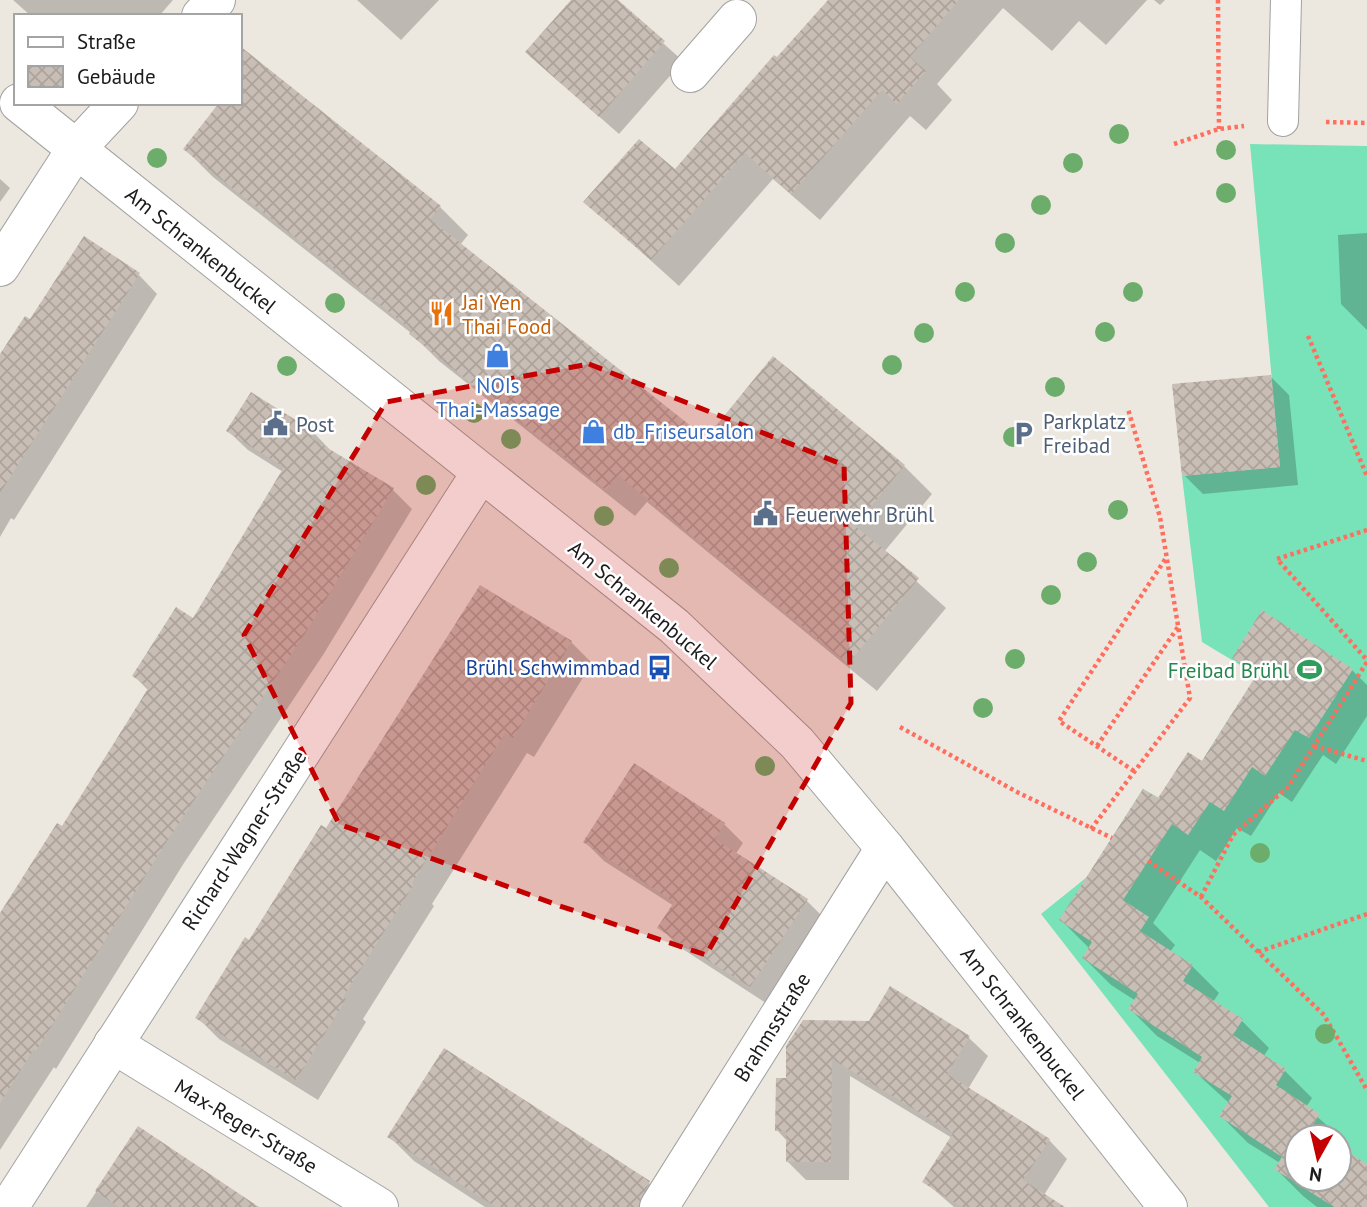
<svg xmlns="http://www.w3.org/2000/svg" width="1367" height="1207" viewBox="0 0 1367 1207" font-family="'PT Sans',sans-serif">
  <defs>
    <pattern id="building-cross-hatch" width="8" height="8" patternUnits="userSpaceOnUse" patternTransform="scale(1.75)"><rect width="8" height="8" fill="#c9beb5"/><path d="M0 0l8 8M0 8l8-8" fill="none" stroke="#aca39b"/></pattern>
  </defs>
  <rect width="100%" height="100%" fill="#ede8df"/>
  <path fill="#78e2b8" fill-rule="evenodd" d="M 1250,144 L 1367,146 L 1367,1207 L 1269,1207 L 1041,914 L 1087,877 L 1143,789 L 1159,798 L 1202,761 L 1231,715 L 1270,683 L 1202,642 L 1182,476 L 1280,467 ZM 1297,1137 L 1339,1137 L 1339,1179 L 1297,1179 Z"/>
  <g fill="#0003" fill-rule="evenodd">
    <path d="M 13,0 L 173,0 L 159,16 L 31,16 Z"/>
    <path d="M 357,0 L 439,0 L 401,40 Z"/>
    <path d="M 573,0 L 615,0 L 683,61 L 619,134 L 546,70 Z"/>
    <path d="M 830,0 L 1147,0 L 1106,45 L 1079,21 L 1052,51 L 1003,8 L 937,84 L 952,100 L 926,130 L 910,116 L 820,220 L 773,179 L 679,286 L 586,202 L 675,172 Z"/>
    <path d="M 1154,0 L 1165,0 L 1160,5 Z"/>
    <path d="M 255,60 L 440,207 L 468,235 L 460,245 L 706,440 L 904,466 L 932,494 L 884,552 L 946,608 L 877,691 L 647,502 L 635,516 L 439,361 L 411,333 L 213,177 L 185,149 L 240,103 L 240,79 Z"/>
    <path d="M 0,179 L 10,188 L 0,202 Z"/>
    <path d="M 1367,233 L 1367,330 L 1341,304 L 1338,235 Z"/>
    <path d="M 139,275 L 157,294 L 14,520 L 11,518 L 0,537 L 0,357 L 31,322 Z"/>
    <path d="M 1271,377 L 1289,395 L 1298,485 L 1203,494 L 1184,475 Z"/>
    <path d="M 228,431 L 314,433 L 333,453 L 393,490 L 412,509 L 323,655 L 184,863 L 56,1069 L 54,1067 L 0,1150 L 0,916 L 62,828 L 149,691 L 134,676 L 194,620 L 283,472 L 248,450 Z"/>
    <path d="M 571,642 L 592,663 L 534,757 L 527,753 L 432,904 L 434,906 L 363,1019 L 366,1022 L 318,1100 L 219,1039 L 198,1018 L 326,831 Z"/>
    <path d="M 1234,658 L 1352,670 L 1367,685 L 1367,716 L 1336,764 L 1323,755 L 1292,802 L 1279,793 L 1251,836 L 1237,828 L 1216,861 L 1200,850 L 1153,923 L 1175,945 L 1170,952 L 1192,966 L 1219,993 L 1213,1002 L 1242,1021 L 1269,1048 L 1263,1057 L 1285,1071 L 1312,1098 L 1306,1107 L 1346,1142 L 1341,1149 L 1367,1166 L 1367,1207 L 1317,1207 L 1303,1196 L 1276,1169 L 1280,1163 L 1248,1143 L 1221,1116 L 1229,1103 L 1195,1072 L 1200,1063 L 1157,1036 L 1130,1009 L 1136,1001 L 1111,985 L 1084,958 L 1090,949 L 1061,920 L 1159,801 L 1202,764 L 1256,679 ZM 1297,1137 L 1339,1137 L 1339,1179 L 1297,1179 Z"/>
    <path d="M 634,766 L 724,824 L 743,843 L 735,855 L 806,900 L 825,919 L 769,1005 L 678,946 L 660,927 L 674,906 L 604,861 L 585,842 Z"/>
    <path d="M 891,989 L 969,1038 L 988,1056 L 968,1089 L 1049,1140 L 1067,1159 L 1044,1195 L 1062,1207 L 954,1207 L 925,1182 L 952,1138 L 850,1076 L 849,1180 L 806,1180 L 787,1161 L 787,1141 L 777,1130 L 788,1079 L 870,1022 Z"/>
    <path d="M 139,1128 L 240,1207 L 86,1207 Z"/>
    <path d="M 390,1137 L 648,1182 L 673,1207 L 485,1207 L 414,1161 Z"/>
  </g>
  <g fill="url(#building-cross-hatch)">
    <path d="M 571,0 L 618,0 L 665,41 L 599,117 L 525,52 Z"/>
    <path d="M 828,0 L 959,0 L 910,57 L 926,71 L 897,104 L 882,90 L 791,194 L 745,153 L 651,260 L 583,202 L 639,139 L 675,169 L 774,55 L 777,57 Z"/>
    <path d="M 240,46 L 441,206 L 430,219 L 706,438 L 773,356 L 905,465 L 855,526 L 919,578 L 848,664 L 618,475 L 606,490 L 409,334 L 412,330 L 183,149 L 219,103 L 240,103 Z"/>
    <path d="M 84,236 L 140,273 L 0,493 L 0,354 L 25,316 L 30,319 Z"/>
    <path d="M 1271,375 L 1280,467 L 1182,476 L 1172,384 Z"/>
    <path d="M 251,392 L 315,432 L 311,438 L 394,488 L 304,635 L 165,844 L 36,1051 L 34,1049 L 0,1103 L 0,913 L 57,823 L 62,826 L 149,687 L 132,676 L 176,607 L 193,618 L 284,467 L 226,431 Z"/>
    <path d="M 480,585 L 572,641 L 513,738 L 505,733 L 412,883 L 414,884 L 343,997 L 346,999 L 296,1080 L 195,1018 L 245,937 L 249,940 L 321,825 L 326,828 Z"/>
    <path d="M 1262,610 L 1353,669 L 1309,738 L 1295,730 L 1265,776 L 1252,767 L 1224,811 L 1210,802 L 1188,835 L 1172,824 L 1123,900 L 1149,917 L 1140,931 L 1193,965 L 1183,981 L 1243,1019 L 1233,1035 L 1286,1069 L 1276,1085 L 1320,1114 L 1311,1128 L 1325,1137 L 1297,1137 L 1297,1179 L 1339,1179 L 1339,1146 L 1367,1164 L 1367,1207 L 1334,1207 L 1274,1169 L 1282,1157 L 1219,1116 L 1232,1096 L 1193,1072 L 1202,1057 L 1128,1009 L 1138,994 L 1082,958 L 1092,942 L 1059,920 L 1143,789 L 1158,798 L 1188,752 L 1202,761 L 1257,674 L 1232,658 Z"/>
    <path d="M 634,763 L 725,823 L 715,839 L 808,899 L 750,987 L 657,928 L 674,902 L 583,842 Z"/>
    <path d="M 890,986 L 970,1036 L 947,1074 L 1050,1139 L 1023,1180 L 1065,1207 L 962,1207 L 922,1182 L 953,1133 L 832,1059 L 831,1162 L 786,1162 L 786,1131 L 775,1131 L 776,1078 L 786,1078 L 786,1046 L 803,1020 L 869,1021 Z"/>
    <path d="M 444,1048 L 650,1181 L 637,1207 L 496,1207 L 387,1137 Z"/>
    <path d="M 138,1126 L 259,1207 L 119,1207 L 95,1191 Z"/>
  </g>
  <g fill="none" stroke-linecap="round" stroke-linejoin="round">
    <defs>
      <path id="lane" d="M 1283,121 L 1286,0"/>
      <g id="street">
        <path d="M 201,16 L 216,0"/>
        <path d="M 690,73 L 737,19"/>
        <path d="M 19,103 L 674,626 L 797,743 L 885,848 L 1168,1207"/>
        <path d="M 0,267 L 76,149 L 119,103"/>
        <path d="M 113,1044 L 379,1207"/>
        <path d="M 9,1207 L 480,474"/>
        <path d="M 659,1207 L 885,848"/>
      </g>
    </defs>
    <use href="#lane" stroke="#a2a2a2" stroke-width="32"/>
    <use href="#street" stroke="#a2a2a2" stroke-width="40"/>
    <g stroke="#ff6e5e" stroke-width="4.5" stroke-dasharray="3.5 3.5" stroke-linecap="butt">
      <path d="M 1218,0 L 1219,129"/>
      <path d="M 1326,122 L 1367,123"/>
      <path d="M 1174,144 L 1219,129 L 1244,126"/>
      <path d="M 1308,336 L 1367,476"/>
      <path d="M 1367,530 L 1277,559 L 1367,660"/>
      <path d="M 900,727 L 1017,792 L 1112,838"/>
      <path d="M 1097,746 L 1178,627"/>
      <path d="M 1314,746 L 1367,761"/>
      <path d="M 1134,771 L 1059,721 L 1166,558"/>
      <path d="M 1091,829 L 1190,698 L 1160,517 L 1128,409"/>
      <path d="M 1148,861 L 1201,897 L 1324,1015 L 1367,1090"/>
      <path d="M 1201,897 L 1233,835 L 1288,787 L 1367,662"/>
      <path d="M 1258,952 L 1367,914"/>
    </g>
    <use href="#lane" stroke="#fff" stroke-width="30"/>
    <use href="#street" stroke="#fff" stroke-width="38"/>
  </g>
  <g fill="#6dad6c">
    <circle cx="1119" cy="134" r="10"/>
    <circle cx="1226" cy="150" r="10"/>
    <circle cx="157" cy="158" r="10"/>
    <circle cx="1073" cy="163" r="10"/>
    <circle cx="1226" cy="193" r="10"/>
    <circle cx="1041" cy="205" r="10"/>
    <circle cx="1005" cy="243" r="10"/>
    <circle cx="965" cy="292" r="10"/>
    <circle cx="1133" cy="292" r="10"/>
    <circle cx="335" cy="303" r="10"/>
    <circle cx="1105" cy="332" r="10"/>
    <circle cx="924" cy="333" r="10"/>
    <circle cx="892" cy="365" r="10"/>
    <circle cx="287" cy="366" r="10"/>
    <circle cx="1055" cy="387" r="10"/>
    <circle cx="474" cy="413" r="10"/>
    <circle cx="1013" cy="437" r="10"/>
    <circle cx="511" cy="439" r="10"/>
    <circle cx="426" cy="485" r="10"/>
    <circle cx="1118" cy="510" r="10"/>
    <circle cx="604" cy="516" r="10"/>
    <circle cx="1087" cy="562" r="10"/>
    <circle cx="669" cy="568" r="10"/>
    <circle cx="1051" cy="595" r="10"/>
    <circle cx="1015" cy="659" r="10"/>
    <circle cx="983" cy="708" r="10"/>
    <circle cx="765" cy="766" r="10"/>
    <circle cx="1260" cy="853" r="10"/>
    <circle cx="1325" cy="1034" r="10"/>
  </g>
  <path fill="#c50001" fill-opacity="0.2" stroke="#c50001" stroke-width="5" stroke-dasharray="14 9" stroke-linejoin="round" d="M 589,364 L 844,465 L 851,703 L 706,955 L 560,906 L 339,824 L 244,635 L 386,402 Z"/>
  <defs>
    <symbol id="restaurant-bare" viewBox="-9 -9 18 18"><path d="M-5-6h1v4h1v-4h1v4h1v-4h1v5L-1.5 .5V6h-2V.5L-5-1ZM5-6V6H3V1.5H1.5Q1.5-4 5-6Z" fill="#e8710a" stroke="#fff" stroke-width="2.5" paint-order="stroke"/></symbol>
    <symbol id="shop-bare" viewBox="-9 -9 18 18"><path d="M-5-2.5h2.3a2.7 3.5 0 0 1 5.4 0H5L5.5 6h-11ZM-1.5-2.5h3a1.5 2.3 0 0 0-3 0Z" fill="#3f7fe0" stroke="#fff" stroke-width="2.5" paint-order="stroke"/></symbol>
    <symbol id="civic-bare" viewBox="-9 -9 18 18"><path d="M-.6-6.5H3V-4.5H.6V-3L4-1V1h2V6H-6V1h2V-1L-.6-3ZM-1.2 2.5V6h2.4V2.5Z" fill="#5c6f8a" stroke="#fff" stroke-width="2.5" paint-order="stroke"/></symbol>
    <symbol id="parking-bare" viewBox="-9 -9 18 18"><path d="M-3.5-5.5H1a3.5 3.5 0 0 1 0 7H-1V5.5H-3.5ZM-1-3.4V-.6H.8a1.4 1.4 0 0 0 0-2.8Z" fill="#5c6f8a" stroke="#fff" stroke-width="2.5" paint-order="stroke"/></symbol>
    <symbol id="bus-bare" viewBox="-9 -9 18 18"><path d="M-5-6H5V4H4V6H2V4H-2V6H-4V4H-5ZM-3.5-4V0h7V-4ZM-3.5 1.2v1.5H-2V1.2ZM2 1.2v1.5H3.5V1.2Z" fill="#1a4fb4" stroke="#fff" stroke-width="2.5" paint-order="stroke"/></symbol>
    <symbol id="stadium-bare" viewBox="-9 -9 18 18"><path d="M0-5a6.5 5 0 1 0 0 10a6.5 5 0 1 0 0-10ZM-3.5-1.8h7v3.6h-7Z" fill="#2e9e5b" stroke="#fff" stroke-width="2.5" paint-order="stroke"/></symbol>
  </defs>
  <g fill-rule="evenodd">
    <use href="#restaurant-bare" x="424" y="296" width="35" height="35"/>
    <use href="#shop-bare" x="480" y="338" width="35" height="35"/>
    <use href="#civic-bare" x="258" y="406" width="35" height="35"/>
    <use href="#shop-bare" x="576" y="414" width="35" height="35"/>
    <use href="#parking-bare" x="1006" y="416" width="35" height="35"/>
    <use href="#civic-bare" x="748" y="496" width="35" height="35"/>
    <use href="#bus-bare" x="642" y="650" width="35" height="35"/>
    <use href="#stadium-bare" x="1292" y="652" width="35" height="35"/>
  </g>
  <g text-anchor="middle" dominant-baseline="central" stroke-width="5" stroke-linejoin="round" paint-order="stroke">
    <g font-size="21" fill="#1b1b1b" stroke="#fff">
      <text transform="translate(201 250) rotate(39)">Am Schrankenbuckel</text>
      <text transform="translate(643 605) rotate(40)">Am Schrankenbuckel</text>
      <text transform="translate(244 840) rotate(-57)">Richard-Wagner-Straße</text>
      <text transform="translate(1023 1023) rotate(52)">Am Schrankenbuckel</text>
      <text transform="translate(772 1027) rotate(-58)">Brahmsstraße</text>
      <text transform="translate(246 1126) rotate(31)">Max-Reger-Straße</text>
    </g>
    <g font-size="21" fill="#c56008" stroke="#fff" text-anchor="start">
      <text x="462" y="302">Jai Yen<tspan x="462" dy="24">Thai Food</tspan></text>
    </g>
    <g font-size="21" fill="#366cbe" stroke="#fff">
      <text x="498" y="385">NOIs<tspan x="498" dy="24">Thai-Massage</tspan></text>
      <text x="613" y="431" text-anchor="start">db_Friseursalon</text>
    </g>
    <g font-size="21" fill="#4e5e75" stroke="#fff" text-anchor="start">
      <text x="1043" y="421">Parkplatz<tspan x="1043" dy="24">Freibad</tspan></text>
      <text x="296" y="424">Post</text>
      <text x="785" y="514">Feuerwehr Brühl</text>
    </g>
    <g font-size="21" fill="#164399" stroke="#fff" text-anchor="end">
      <text x="640" y="667">Brühl Schwimmbad</text>
    </g>
    <g font-size="21" fill="#27864d" stroke="#fff" text-anchor="end">
      <text x="1289" y="670">Freibad Brühl</text>
    </g>
  </g>
  <rect x="14" y="14" width="228" height="91" fill="#ffffff" stroke="#a4a4a4" stroke-width="2"/>
  <rect x="28" y="37" width="35" height="10" fill="#ffffff" stroke="#a4a4a4" stroke-width="2"/>
  <text x="77" y="49" font-size="21" fill="#1b1b1b">Straße</text>
  <rect x="28" y="66" width="35" height="21" fill="url(#building-cross-hatch)" stroke="#a4a4a4" stroke-width="2"/>
  <text x="77" y="84" font-size="21" fill="#1b1b1b">Gebäude</text>
  <g transform="translate(1318 1158) rotate(188)"><circle r="33" fill="#ffffff" stroke="#a4a4a4" stroke-width="2"/>
  <path d="M0-5L12 26L0 18L-12 26Z" fill="#c50001"/>
  <text y="-10" font-size="19" font-weight="bold" text-anchor="middle" fill="#1b1b1b">N</text>
  </g>
</svg>
